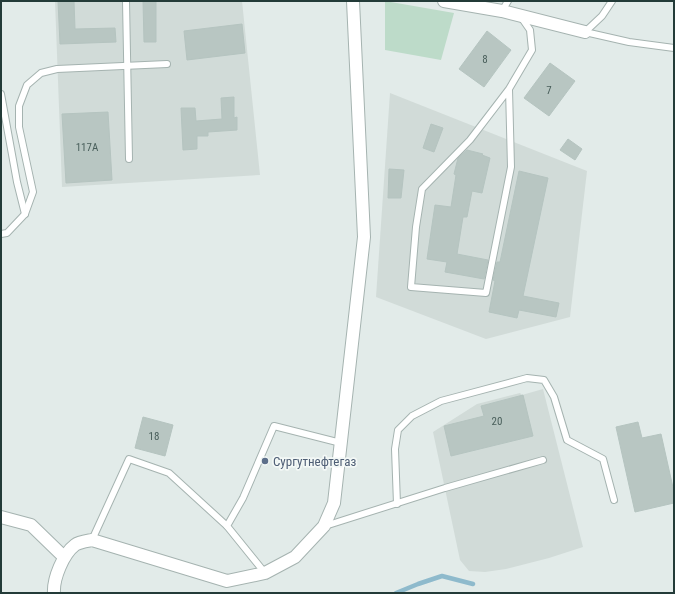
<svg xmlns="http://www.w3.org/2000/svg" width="675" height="594" viewBox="0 0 675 594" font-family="'Roboto Condensed',sans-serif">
  <rect width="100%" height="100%" fill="#e2ebe9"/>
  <g fill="#d1dbd8">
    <path d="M 55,1 L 242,1 L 260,175 L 62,187 Z"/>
    <path d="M 390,93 L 587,171 L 570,317 L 486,339 L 376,297 Z"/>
    <path d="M 543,389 L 583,547 L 549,558 L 506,569 L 485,572 L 469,571 L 460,560 L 433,432 L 477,404 L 520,393 L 522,395 Z"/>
  </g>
  <path fill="#bddbc9" d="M 385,1 L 454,13 L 441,60 L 385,50 Z"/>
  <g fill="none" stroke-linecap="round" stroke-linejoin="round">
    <path stroke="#8ebacc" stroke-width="4.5" d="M 396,593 L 418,584 L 442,576 L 473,584"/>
  </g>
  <g fill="#b8c6c2" stroke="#b5c4c0">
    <path d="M 58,1 L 74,1 L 75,29 L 115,28 L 116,42 L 60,44 Z"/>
    <path d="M 143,1 L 156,1 L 156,42 L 144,42 Z"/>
    <path d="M 242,24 L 245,53 L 187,60 L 184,31 Z"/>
    <path d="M 487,31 L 511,50 L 484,87 L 459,69 Z"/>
    <path d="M 550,63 L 575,81 L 549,116 L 524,98 Z"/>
    <path d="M 234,97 L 234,118 L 237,117 L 237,130 L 208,132 L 208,136 L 197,136 L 197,149 L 183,150 L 181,108 L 195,108 L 196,121 L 222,119 L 221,98 Z"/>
    <path d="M 108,112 L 112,180 L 66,183 L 62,114 Z"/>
    <path d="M 431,124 L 443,128 L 434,152 L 423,148 Z"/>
    <path d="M 568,139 L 582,149 L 575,160 L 560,150 Z"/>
    <path d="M 467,150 L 483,154 L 482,155 L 490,158 L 482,193 L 472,191 L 467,217 L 463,217 L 457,254 L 488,260 L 484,279 L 445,272 L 447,262 L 427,259 L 435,205 L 451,207 L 456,175 L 454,174 L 458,158 Z"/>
    <path d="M 389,169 L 404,170 L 401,198 L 388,198 Z"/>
    <path d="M 519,171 L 548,178 L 523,296 L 559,303 L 556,317 L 519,310 L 517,318 L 489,312 L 495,281 L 493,280 L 497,262 L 500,262 Z"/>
    <path d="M 523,395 L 533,436 L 451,456 L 444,426 L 484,416 L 481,406 Z"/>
    <path d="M 143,417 L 173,425 L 165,456 L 135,448 Z"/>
    <path d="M 638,422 L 642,438 L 661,434 L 674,492 L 674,503 L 635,512 L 616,427 Z"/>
  </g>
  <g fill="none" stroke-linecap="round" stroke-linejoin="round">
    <defs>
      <g id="lane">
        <path d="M 126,1 L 129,159"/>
        <path d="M 502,11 L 508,1"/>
        <path d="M 585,32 L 629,42 L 674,48"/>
        <path d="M 585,32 L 602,16 L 612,1"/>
        <path d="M 509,89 L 470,140 L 422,189 L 416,227 L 411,287 L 486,293 L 511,167 L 509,89 L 532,50 L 530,30 L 521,17"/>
        <path d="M 1,94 L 17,182 L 25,214"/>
        <path d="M 1,234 L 7,233 L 25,214 L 33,192 L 19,127 L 19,106 L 27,85 L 41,73 L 57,69 L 167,64"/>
        <path d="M 397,504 L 395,449 L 398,430 L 412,416 L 441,401 L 527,378 L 544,380 L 554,397 L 567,440 L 603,459 L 614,500"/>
        <path d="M 325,526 L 445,488 L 543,460"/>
        <path d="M 92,540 L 129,459 L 169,473 L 227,526"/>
        <path d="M 265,573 L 227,526 L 243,498 L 274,426 L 341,443"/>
      </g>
      <g id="street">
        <path d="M 444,1 L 502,11 L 585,32"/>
        <path d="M 1,517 L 31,525 L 64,557"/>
        <path d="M 54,593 C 53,579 63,554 75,545 C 79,542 87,541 92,540 L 227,581 L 265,573 L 295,557 L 324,526 L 334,503 L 364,237 L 353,1"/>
      </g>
    </defs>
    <use href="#lane" stroke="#a5b3b0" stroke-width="8"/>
    <use href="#street" stroke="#a5b3b0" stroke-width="14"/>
    <use href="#lane" stroke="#fff" stroke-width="6"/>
    <use href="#street" stroke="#fff" stroke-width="12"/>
  </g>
  <circle fill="#5c6f8a" stroke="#f3f8f6" stroke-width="1.5" cx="265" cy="461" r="4"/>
  <g text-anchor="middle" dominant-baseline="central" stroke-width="3.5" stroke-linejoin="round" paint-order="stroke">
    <g font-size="11" fill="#485e5a">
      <text x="485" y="59">8</text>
      <text x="549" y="90">7</text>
      <text x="87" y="147">117А</text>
      <text x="497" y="421">20</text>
      <text x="154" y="436">18</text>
    </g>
    <g font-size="13" fill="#4e5e75" stroke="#f3f8f6" text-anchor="start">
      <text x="273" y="461">Сургутнефтегаз</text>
    </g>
  </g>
  <rect width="675" height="594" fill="none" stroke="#233b38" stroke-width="4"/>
</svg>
